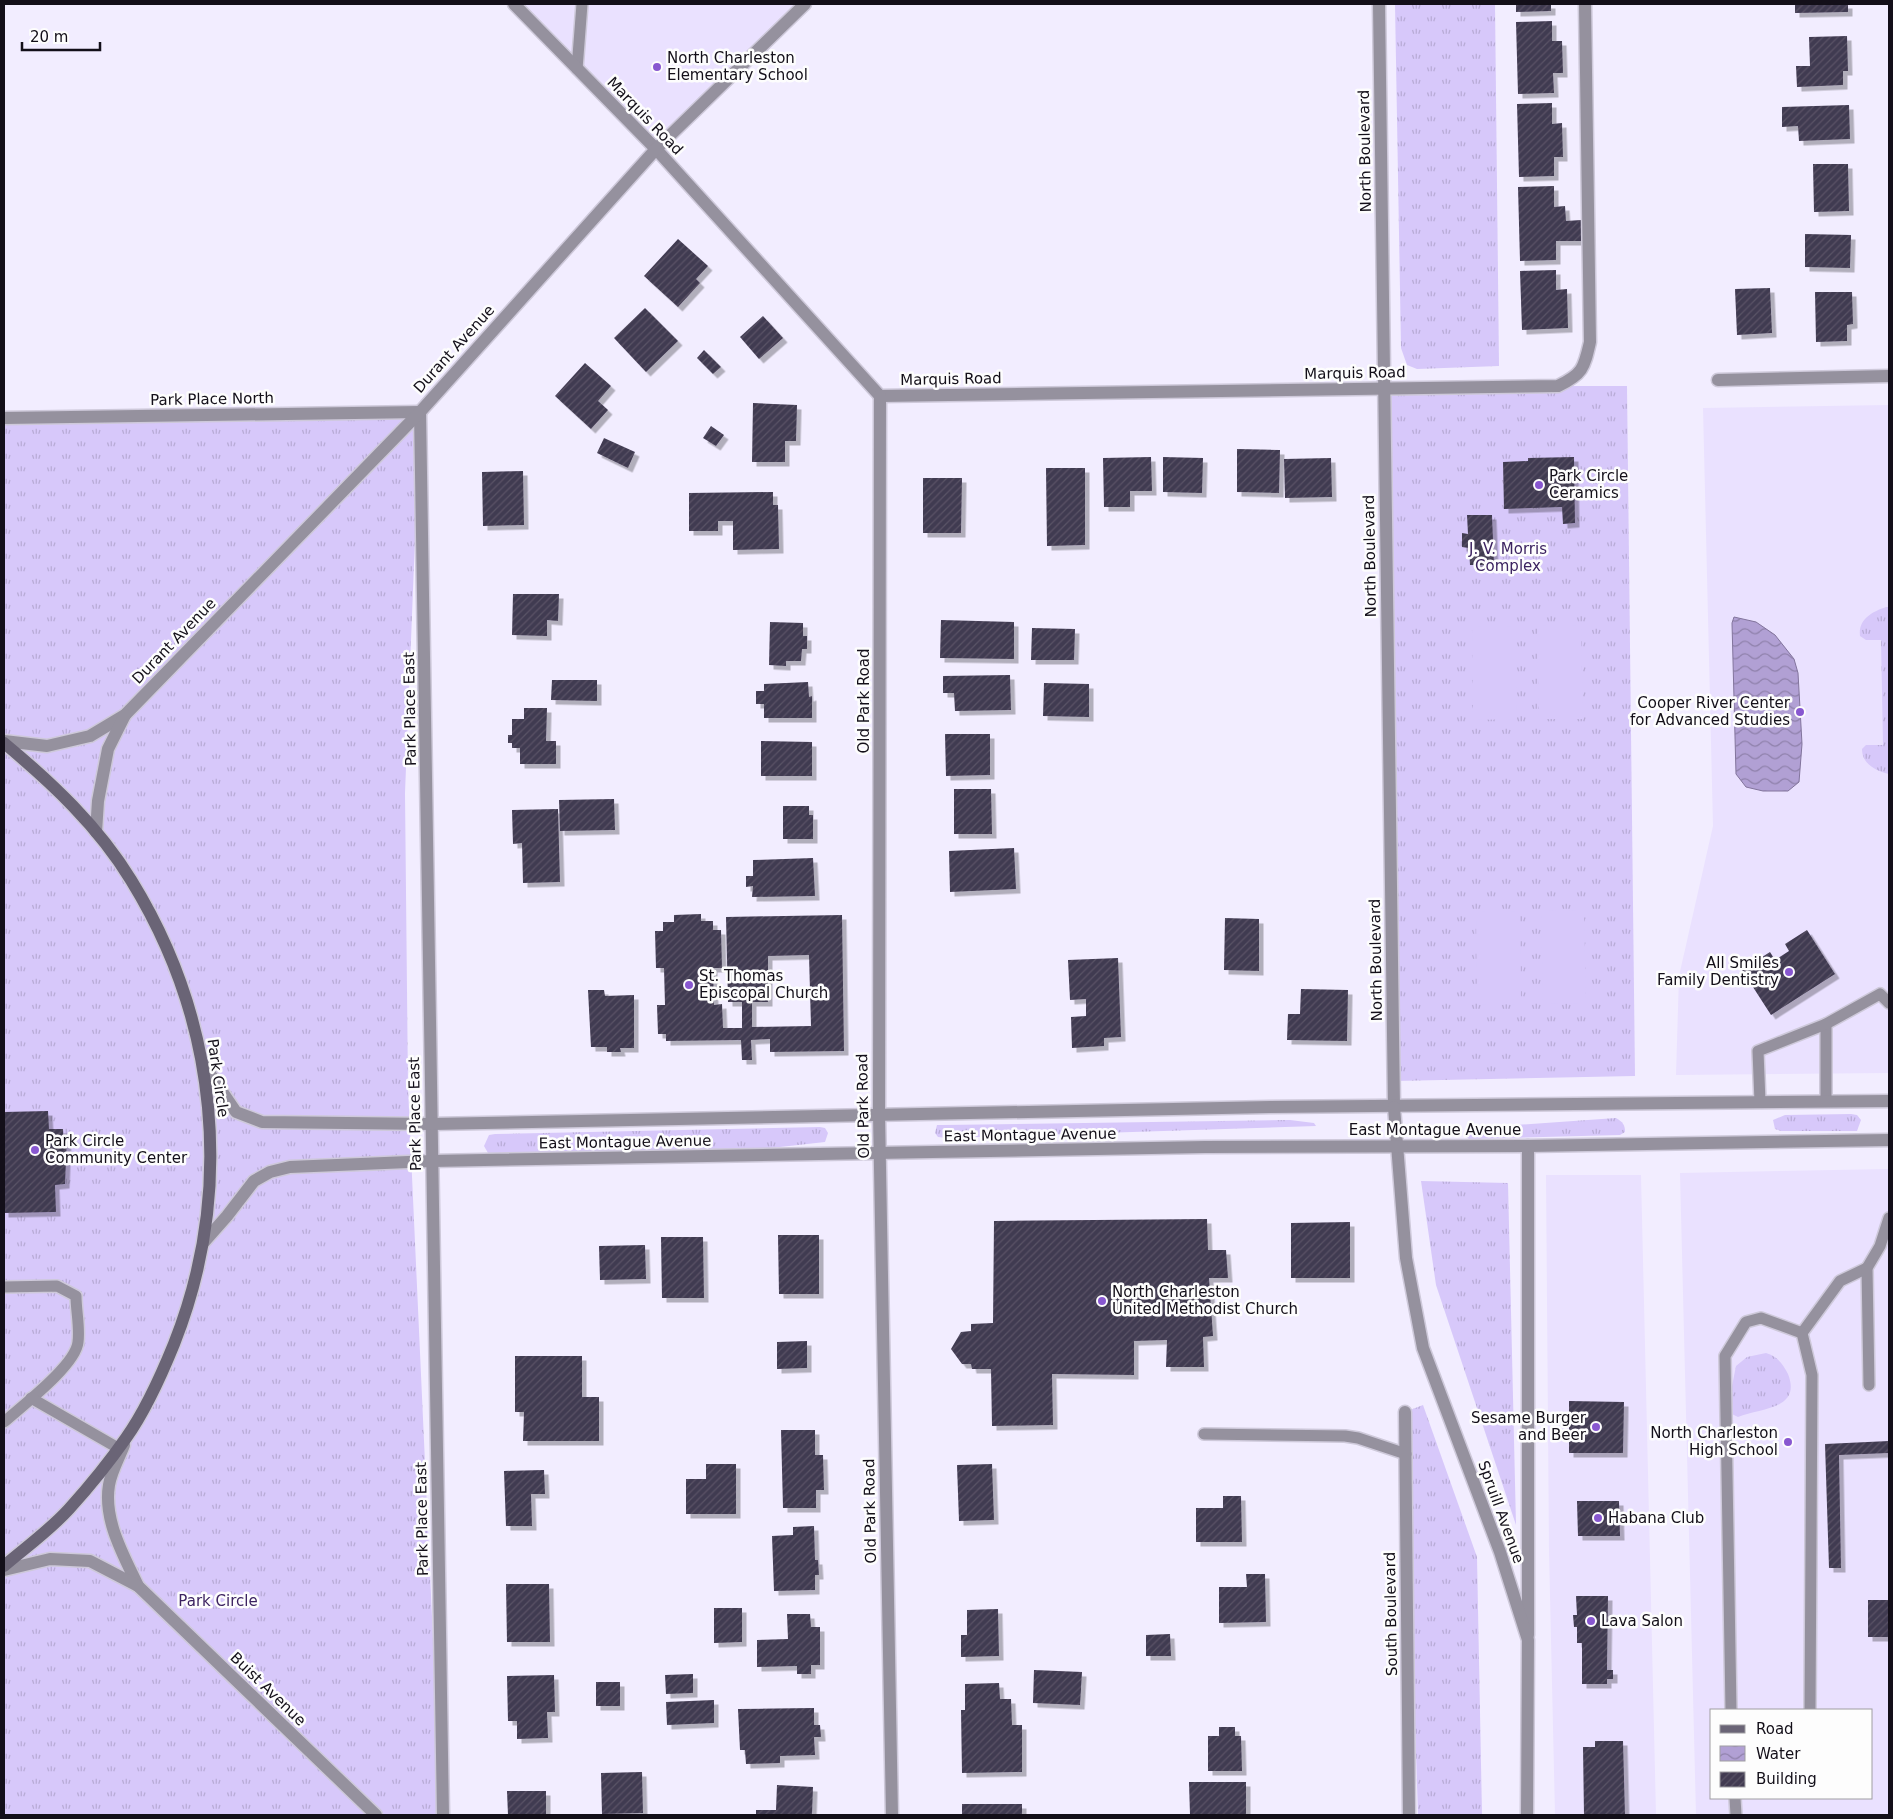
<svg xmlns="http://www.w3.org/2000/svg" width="1893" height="1819" viewBox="0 0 1893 1819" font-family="'DejaVu Sans',sans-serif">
  <defs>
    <pattern id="grass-tufts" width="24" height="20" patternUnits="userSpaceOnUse" patternTransform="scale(1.25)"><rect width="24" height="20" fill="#d7c8fa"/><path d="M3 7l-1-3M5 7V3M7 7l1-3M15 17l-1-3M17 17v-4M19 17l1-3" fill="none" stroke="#b8abd6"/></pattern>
    <pattern id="water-waves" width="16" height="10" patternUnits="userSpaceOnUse" patternTransform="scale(1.25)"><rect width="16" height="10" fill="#b1a0d4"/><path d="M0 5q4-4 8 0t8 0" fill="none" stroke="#8f81ab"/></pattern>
    <pattern id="building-hatch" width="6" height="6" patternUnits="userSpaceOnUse" patternTransform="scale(1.25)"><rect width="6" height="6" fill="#413a51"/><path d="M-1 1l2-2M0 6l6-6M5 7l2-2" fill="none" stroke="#595366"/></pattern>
    <filter id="shadow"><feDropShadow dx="4.5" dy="4.5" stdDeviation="0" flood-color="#0004"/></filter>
  </defs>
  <rect width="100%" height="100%" fill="#f2edff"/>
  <g fill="#eae1ff" fill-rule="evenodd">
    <path d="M 514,4 L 802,4 L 656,149 Z"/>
    <path d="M 1889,405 L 1889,1073 L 1676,1075 L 1679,976 L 1713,826 L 1703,408 Z"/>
    <path d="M 1889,1169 L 1889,1815 L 1696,1815 L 1680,1173 ZM 1712,1710 L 1872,1710 L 1872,1798 L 1712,1798 Z"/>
    <path d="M 1546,1175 L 1641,1175 L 1656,1815 L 1555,1815 L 1549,1551 Z"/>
  </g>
  <g fill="url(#grass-tufts)">
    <path d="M 1395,4 L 1495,4 L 1499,366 L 1417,369 L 1407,365 L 1401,348 Z"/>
    <path d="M 1558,386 L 1627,386 L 1635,1076 L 1394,1081 L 1385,389 Z"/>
    <path d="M 420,412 L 405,793 L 408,1088 L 441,1815 L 4,1815 L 4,418 Z"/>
    <path d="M 1886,607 L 1889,607 L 1889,774 C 1876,771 1862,764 1862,749 L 1866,745 L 1883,745 L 1881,640 L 1866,640 L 1860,636 C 1858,619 1872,612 1886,607 Z"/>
    <path d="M 1851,1114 L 1857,1115 L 1861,1120 L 1857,1131 L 1781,1131 L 1775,1129 L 1773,1120 L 1785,1115 Z"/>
    <path d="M 1616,1118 C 1623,1122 1625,1125 1625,1132 L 1620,1135 L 1469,1139 L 1465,1136 L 1465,1132 L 1468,1129 L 1473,1128 Z"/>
    <path d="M 1290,1120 L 1314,1123 L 1316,1126 L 947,1138 L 938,1137 L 935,1133 L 937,1125 L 943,1125 Z"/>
    <path d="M 820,1127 L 825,1128 L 828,1133 L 825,1142 L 736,1152 L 494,1156 L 488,1153 L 484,1146 L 489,1135 L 495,1134 Z"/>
    <path d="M 1421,1181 L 1508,1183 L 1516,1525 L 1436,1285 Z"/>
    <path d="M 1766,1353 C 1777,1356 1783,1364 1788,1374 C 1802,1410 1760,1408 1738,1417 L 1732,1414 L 1728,1406 L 1736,1366 L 1747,1357 Z"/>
    <path d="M 1423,1405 L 1477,1557 L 1482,1815 L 1418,1815 L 1405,1412 Z"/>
  </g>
  <g fill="#d7c8fa">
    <path d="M 1581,625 L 1583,719 L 1539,719 L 1537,626 Z"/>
    <path d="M 1516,626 L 1517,719 L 1473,720 L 1472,627 Z"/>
    <path d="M 1584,910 L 1586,1003 L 1543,1004 L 1541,911 Z"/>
    <path d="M 1520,911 L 1521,1004 L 1477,1005 L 1476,912 Z"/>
  </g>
  <path fill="url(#water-waves)" stroke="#82749c" d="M 1734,617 L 1756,622 L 1775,635 L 1794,659 L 1798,673 L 1802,744 L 1799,782 L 1788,791 L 1763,791 L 1746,787 L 1736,774 L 1732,623 Z"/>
  <g fill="url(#building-hatch)" fill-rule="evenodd" filter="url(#shadow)">
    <path d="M 1516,4 L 1551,4 L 1551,11 L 1516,12 Z"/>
    <path d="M 1795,4 L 1848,4 L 1848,12 L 1795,13 Z"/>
    <path d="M 1552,21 L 1552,41 L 1562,41 L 1563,73 L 1553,73 L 1554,93 L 1518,94 L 1516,22 Z"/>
    <path d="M 1847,36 L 1848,71 L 1843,71 L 1843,85 L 1797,87 L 1796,66 L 1810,66 L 1809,37 Z"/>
    <path d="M 1552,103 L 1552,124 L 1562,123 L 1563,157 L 1554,157 L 1554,176 L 1519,177 L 1517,104 Z"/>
    <path d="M 1849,105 L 1850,139 L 1799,141 L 1798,126 L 1782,127 L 1782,107 Z"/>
    <path d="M 1813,164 L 1848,164 L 1849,211 L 1814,212 Z"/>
    <path d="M 1554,186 L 1554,207 L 1565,206 L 1566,221 L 1581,220 L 1581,241 L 1556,241 L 1556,260 L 1520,261 L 1518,187 Z"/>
    <path d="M 1805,234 L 1851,235 L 1850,268 L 1805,267 Z"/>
    <path d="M 678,239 L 708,266 L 696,279 L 700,283 L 678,307 L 644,276 Z"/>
    <path d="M 1556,270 L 1556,290 L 1567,289 L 1568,328 L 1522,330 L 1520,271 Z"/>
    <path d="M 1770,288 L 1772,333 L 1737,335 L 1735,289 Z"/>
    <path d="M 1815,292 L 1852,292 L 1853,324 L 1847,325 L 1847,341 L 1816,342 Z"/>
    <path d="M 645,308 L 678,341 L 646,372 L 614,338 Z"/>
    <path d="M 763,316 L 783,338 L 759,359 L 740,337 Z"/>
    <path d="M 704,350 L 721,367 L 713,374 L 697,358 Z"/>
    <path d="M 585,363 L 611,386 L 598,401 L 608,410 L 591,429 L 555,396 Z"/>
    <path d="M 753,403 L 797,405 L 796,441 L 785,441 L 785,462 L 752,462 Z"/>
    <path d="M 711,426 L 724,435 L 716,446 L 703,438 Z"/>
    <path d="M 604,438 L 635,452 L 628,468 L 597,453 Z"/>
    <path d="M 1237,449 L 1280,450 L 1279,493 L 1237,492 Z"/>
    <path d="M 1151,457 L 1152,491 L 1130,491 L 1130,507 L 1104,507 L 1103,458 Z"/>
    <path d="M 1163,457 L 1203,458 L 1202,493 L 1163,492 Z"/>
    <path d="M 1574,457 L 1575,523 L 1563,524 L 1562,507 L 1504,509 L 1503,462 L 1528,461 L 1528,458 Z"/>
    <path d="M 1331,458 L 1332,497 L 1285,498 L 1284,459 Z"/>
    <path d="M 1046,468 L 1085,468 L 1085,545 L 1047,546 Z"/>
    <path d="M 523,471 L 524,525 L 483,526 L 482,472 Z"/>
    <path d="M 923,478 L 962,478 L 961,533 L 923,533 Z"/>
    <path d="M 773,492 L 773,505 L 778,505 L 779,549 L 733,550 L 733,521 L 718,521 L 718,531 L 689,531 L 689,493 Z"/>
    <path d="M 1467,515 L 1492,515 L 1494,565 L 1470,565 L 1469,548 L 1462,547 L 1462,533 L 1468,534 Z"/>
    <path d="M 513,594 L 559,594 L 558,621 L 547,620 L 547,636 L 512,635 Z"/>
    <path d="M 941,620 L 1014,622 L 1014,659 L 940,658 Z"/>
    <path d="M 770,622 L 803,623 L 803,636 L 807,636 L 807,649 L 802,649 L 801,661 L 786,661 L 786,666 L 769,665 Z"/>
    <path d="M 1032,628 L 1075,629 L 1074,660 L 1031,660 Z"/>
    <path d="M 1010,675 L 1011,710 L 955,711 L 954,693 L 943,693 L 943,676 Z"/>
    <path d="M 552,680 L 597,680 L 597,701 L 551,700 Z"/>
    <path d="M 808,682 L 809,697 L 812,696 L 812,718 L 764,718 L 764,704 L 756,704 L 756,691 L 764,691 L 764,684 Z"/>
    <path d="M 1044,683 L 1089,684 L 1089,717 L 1043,716 Z"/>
    <path d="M 524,708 L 547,708 L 546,741 L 556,741 L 556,764 L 520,764 L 520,748 L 512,748 L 512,743 L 508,743 L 508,735 L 512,735 L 512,719 L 524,719 Z"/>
    <path d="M 945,734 L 990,734 L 990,775 L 946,776 Z"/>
    <path d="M 761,741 L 812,742 L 812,776 L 761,776 Z"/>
    <path d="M 954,789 L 991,789 L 992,834 L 954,834 Z"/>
    <path d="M 614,799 L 615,830 L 560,831 L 559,800 Z"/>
    <path d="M 783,806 L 809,806 L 809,815 L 813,815 L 813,839 L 783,839 Z"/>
    <path d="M 558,809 L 560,882 L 523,883 L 522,843 L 513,844 L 512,810 Z"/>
    <path d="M 1014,848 L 1016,889 L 950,892 L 949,851 Z"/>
    <path d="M 813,858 L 815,896 L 752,897 L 753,886 L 746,887 L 746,876 L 753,876 L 753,860 Z"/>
    <path d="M 701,914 L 701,921 L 713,921 L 713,930 L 721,930 L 722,968 L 713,968 L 714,1005 L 722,1004 L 723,1028 L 742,1028 L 742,1002 L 728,1002 L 726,917 L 842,915 L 844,1051 L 770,1052 L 770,1039 L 751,1040 L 752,1060 L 742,1060 L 741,1040 L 666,1041 L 666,1034 L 658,1034 L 657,1005 L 665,1005 L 664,968 L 656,968 L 655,931 L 663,931 L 663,922 L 674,922 L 674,915 ZM 809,955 L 811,1026 L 752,1027 L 752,1002 L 768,1002 L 768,956 Z"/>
    <path d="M 1225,918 L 1259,919 L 1259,971 L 1224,970 Z"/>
    <path d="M 1807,930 L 1835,974 L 1771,1015 L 1742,970 L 1770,952 L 1775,960 L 1789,951 L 1785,944 Z"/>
    <path d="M 1118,958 L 1121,1037 L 1104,1038 L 1104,1046 L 1072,1048 L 1071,1017 L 1086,1016 L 1086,999 L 1070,1000 L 1068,960 Z"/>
    <path d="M 1301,989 L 1348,990 L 1347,1041 L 1287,1040 L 1288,1014 L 1300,1014 Z"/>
    <path d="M 588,990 L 604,990 L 605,996 L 634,995 L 634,1048 L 620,1048 L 621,1052 L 607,1052 L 607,1047 L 591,1047 Z"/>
    <path d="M 48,1111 L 49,1129 L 63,1129 L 63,1137 L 67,1137 L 65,1184 L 55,1185 L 56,1212 L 4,1213 L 4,1112 Z"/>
    <path d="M 1207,1219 L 1208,1250 L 1226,1250 L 1228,1278 L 1209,1278 L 1213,1336 L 1203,1337 L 1204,1367 L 1166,1367 L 1167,1340 L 1134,1341 L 1134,1375 L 1052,1374 L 1053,1425 L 992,1426 L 991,1369 L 972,1369 L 971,1364 L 962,1364 L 951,1349 L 961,1332 L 971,1331 L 971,1324 L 993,1323 L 994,1221 Z"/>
    <path d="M 1350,1222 L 1350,1278 L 1291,1278 L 1291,1223 Z"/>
    <path d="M 778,1235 L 819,1235 L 819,1294 L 779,1294 Z"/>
    <path d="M 661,1237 L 703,1237 L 704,1298 L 662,1298 Z"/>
    <path d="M 645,1245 L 646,1279 L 600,1280 L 599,1246 Z"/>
    <path d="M 807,1341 L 807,1368 L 777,1369 L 777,1342 Z"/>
    <path d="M 515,1356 L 582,1356 L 582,1397 L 599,1397 L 599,1441 L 523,1441 L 524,1412 L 515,1412 Z"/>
    <path d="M 1569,1401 L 1624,1402 L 1623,1453 L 1569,1453 Z"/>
    <path d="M 781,1430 L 815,1430 L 815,1455 L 823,1455 L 824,1490 L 816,1490 L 816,1508 L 783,1508 Z"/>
    <path d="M 1889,1441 L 1889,1453 L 1839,1455 L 1841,1568 L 1829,1568 L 1825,1444 Z"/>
    <path d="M 706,1464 L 736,1464 L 736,1514 L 686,1514 L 686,1479 L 706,1479 Z"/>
    <path d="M 992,1464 L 994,1520 L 959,1521 L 957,1465 Z"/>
    <path d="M 544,1470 L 545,1494 L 531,1494 L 532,1526 L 506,1526 L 504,1471 Z"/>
    <path d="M 1223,1496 L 1241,1496 L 1242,1542 L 1196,1542 L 1196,1508 L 1223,1508 Z"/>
    <path d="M 1577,1501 L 1619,1501 L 1620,1536 L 1578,1536 Z"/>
    <path d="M 814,1526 L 815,1560 L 818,1560 L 819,1575 L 815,1575 L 815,1590 L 774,1591 L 772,1536 L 793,1535 L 793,1527 Z"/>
    <path d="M 1246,1574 L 1265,1574 L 1266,1622 L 1219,1623 L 1219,1587 L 1247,1587 Z"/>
    <path d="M 506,1584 L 549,1584 L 550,1642 L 507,1642 Z"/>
    <path d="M 1576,1596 L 1608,1596 L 1607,1670 L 1613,1670 L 1613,1679 L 1607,1679 L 1607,1684 L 1582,1684 L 1582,1643 L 1577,1643 L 1577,1627 L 1574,1627 L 1573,1615 L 1577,1615 Z"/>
    <rect x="1868" y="1600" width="21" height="37"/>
    <path d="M 714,1608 L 742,1608 L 742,1642 L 714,1643 Z"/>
    <path d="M 998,1609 L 999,1656 L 961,1657 L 961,1635 L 967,1635 L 967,1610 Z"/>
    <path d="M 787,1614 L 810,1614 L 811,1627 L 820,1627 L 820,1665 L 811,1665 L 811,1674 L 797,1674 L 797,1666 L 757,1667 L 757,1640 L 788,1639 Z"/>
    <path d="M 1170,1634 L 1171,1656 L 1146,1656 L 1146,1635 Z"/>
    <path d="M 1034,1670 L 1082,1672 L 1080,1705 L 1033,1703 Z"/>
    <path d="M 693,1674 L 693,1693 L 666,1694 L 665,1675 Z"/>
    <path d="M 554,1675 L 555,1712 L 547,1712 L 548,1738 L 517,1739 L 517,1721 L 508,1721 L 507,1676 Z"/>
    <rect x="596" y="1682" width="24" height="24"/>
    <path d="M 999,1683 L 1000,1699 L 1011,1699 L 1012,1725 L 1022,1725 L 1022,1772 L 962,1773 L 961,1710 L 965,1710 L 965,1684 Z"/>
    <path d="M 714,1700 L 714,1723 L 667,1725 L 666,1702 Z"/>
    <path d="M 814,1708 L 814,1725 L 820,1725 L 821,1737 L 814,1737 L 815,1755 L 780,1756 L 780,1763 L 746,1764 L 745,1750 L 740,1750 L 738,1709 Z"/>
    <path d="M 1219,1727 L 1235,1727 L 1235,1736 L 1241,1736 L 1242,1771 L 1208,1771 L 1208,1736 L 1219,1736 Z"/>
    <path d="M 1595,1741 L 1623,1741 L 1625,1815 L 1584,1815 L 1583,1747 L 1595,1747 Z"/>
    <path d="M 642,1772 L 643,1813 L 602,1814 L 601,1773 Z"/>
    <path d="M 1189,1782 L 1246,1782 L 1246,1815 L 1190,1815 Z"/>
    <path d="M 777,1785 L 813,1787 L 812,1815 L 756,1815 L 756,1810 L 776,1810 Z"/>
    <path d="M 507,1791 L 546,1791 L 546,1815 L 508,1815 Z"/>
    <rect x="962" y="1804" width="60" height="11"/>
  </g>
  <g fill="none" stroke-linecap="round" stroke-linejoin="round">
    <defs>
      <g id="service">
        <path d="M 577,69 L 582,4"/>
        <path d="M 1826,1024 L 1826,1101"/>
        <path d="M 1760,1102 L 1758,1051 L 1826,1024 L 1880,994 L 1889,1003"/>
        <path d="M 4,1287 L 57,1286 L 76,1296 C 76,1311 80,1327 78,1342 C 76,1365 22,1406 4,1422"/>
        <path d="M 1802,1333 L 1840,1281 L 1867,1268"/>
        <path d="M 1869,1385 L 1867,1268 L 1880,1246 L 1889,1218"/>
        <path d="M 31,1398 L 118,1448"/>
        <path d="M 1204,1434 L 1345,1436 L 1358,1438 L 1406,1454"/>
        <path d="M 1731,1710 L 1725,1356 L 1746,1322 L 1761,1318 L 1802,1333 L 1812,1375 L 1810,1710"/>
        <path d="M 1735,1798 L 1736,1815"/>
      </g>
      <g id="minor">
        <path d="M 514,4 L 656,149 L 880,396 L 1558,386 C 1583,374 1584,368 1590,342 L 1585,4"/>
        <path d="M 1379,4 L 1394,1107"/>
        <path d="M 1718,380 L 1889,376"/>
        <path d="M 880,396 L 879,1114 L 892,1815"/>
        <path d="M 4,418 L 420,412 C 430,879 435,1347 443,1815"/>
        <path d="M 4,741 L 47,746 L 90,736 L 125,715 L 420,412 L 656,149 L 805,4"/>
        <path d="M 96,832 L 98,801 L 108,749 L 125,715"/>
        <path d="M 1405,1412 L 1409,1815"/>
        <path d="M 1528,1635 L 1528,1146"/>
      </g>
      <g id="tertiary">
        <path d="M 202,1062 L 236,1112 L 262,1122 L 432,1124 L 1270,1107 L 1889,1101"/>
        <path d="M 1394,1107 L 1406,1258 L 1423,1348 L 1500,1552 L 1528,1640 L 1527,1815"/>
        <path d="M 204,1242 L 227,1216 L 254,1181 L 270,1172 L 290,1167 L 432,1161 L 1205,1147 L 1528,1146 L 1889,1140"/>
        <path d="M 124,1445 C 119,1458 111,1472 109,1485 C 103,1520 124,1556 138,1586"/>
        <path d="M 4,1570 L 50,1559 L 90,1561 L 138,1586 L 376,1815"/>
      </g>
      <path id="secondary" d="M 4,743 C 52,783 98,826 131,880 C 218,1021 235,1190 174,1344 C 161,1376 146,1410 126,1438 C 110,1461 88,1488 69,1509 C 50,1530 25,1548 4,1566"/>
    </defs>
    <use href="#service" stroke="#cec9da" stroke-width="14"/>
    <use href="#minor" stroke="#cec9da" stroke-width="15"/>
    <use href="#tertiary" stroke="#cec9da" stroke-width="15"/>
    <use href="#secondary" stroke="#cec9da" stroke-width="15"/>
    <use href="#service" stroke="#95919e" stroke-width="11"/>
    <use href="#minor" stroke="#95919e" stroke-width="12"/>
    <use href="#tertiary" stroke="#95919e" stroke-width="12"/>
    <use href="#secondary" stroke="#6a6476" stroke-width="12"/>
  </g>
  <g fill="#8857d0" stroke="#fdfdfd" stroke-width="2">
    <circle cx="657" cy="67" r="5"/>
    <circle cx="1539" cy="485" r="5"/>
    <circle cx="1800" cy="712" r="5"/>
    <circle cx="1789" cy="972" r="5"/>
    <circle cx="689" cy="985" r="5"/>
    <circle cx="35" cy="1150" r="5"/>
    <circle cx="1102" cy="1301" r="5"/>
    <circle cx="1596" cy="1427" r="5"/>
    <circle cx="1788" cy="1442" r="5"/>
    <circle cx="1598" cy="1518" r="5"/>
    <circle cx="1591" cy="1621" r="5"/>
  </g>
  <g text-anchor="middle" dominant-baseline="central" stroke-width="5" stroke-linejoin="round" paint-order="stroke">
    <g font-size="15" fill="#130f19" stroke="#fdfdfd" text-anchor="start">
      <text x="667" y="58">North Charleston<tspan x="667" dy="17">Elementary School</tspan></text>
      <text x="1549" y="476">Park Circle<tspan x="1549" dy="17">Ceramics</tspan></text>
      <text x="1790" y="703" text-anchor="end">Cooper River Center<tspan x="1790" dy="17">for Advanced Studies</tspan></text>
      <text x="1779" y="963" text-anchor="end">All Smiles<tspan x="1779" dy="17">Family Dentistry</tspan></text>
      <text x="699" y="976">St. Thomas<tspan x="699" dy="17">Episcopal Church</tspan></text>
      <text x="45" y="1141">Park Circle<tspan x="45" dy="17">Community Center</tspan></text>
      <text x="1112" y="1292">North Charleston<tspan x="1112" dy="17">United Methodist Church</tspan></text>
      <text x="1586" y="1418" text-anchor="end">Sesame Burger<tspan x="1586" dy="17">and Beer</tspan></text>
      <text x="1778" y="1433" text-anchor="end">North Charleston<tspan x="1778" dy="17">High School</tspan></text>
      <text x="1608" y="1518">Habana Club</text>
      <text x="1601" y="1621">Lava Salon</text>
    </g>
    <g font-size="15" fill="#130f19" stroke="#fdfdfd">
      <text transform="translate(645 116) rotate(46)">Marquis Road</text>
      <text transform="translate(1365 151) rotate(-91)">North Boulevard</text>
      <text transform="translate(454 349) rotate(-48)">Durant Avenue</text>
      <text transform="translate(1355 373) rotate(-1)">Marquis Road</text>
      <text transform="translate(951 379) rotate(-1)">Marquis Road</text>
      <text transform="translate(212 399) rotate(-1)">Park Place North</text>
      <text transform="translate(1370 556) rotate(-91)">North Boulevard</text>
      <text transform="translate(174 641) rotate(-46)">Durant Avenue</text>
      <text transform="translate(864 701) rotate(-90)">Old Park Road</text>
      <text transform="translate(410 709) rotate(-91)">Park Place East</text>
      <text transform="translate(1376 960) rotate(-91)">North Boulevard</text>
      <text transform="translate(218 1078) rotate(82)">Park Circle</text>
      <text transform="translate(863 1106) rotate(-91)">Old Park Road</text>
      <text transform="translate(415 1114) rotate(-91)">Park Place East</text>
      <text x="1435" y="1130">East Montague Avenue</text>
      <text transform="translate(1030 1135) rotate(-1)">East Montague Avenue</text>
      <text transform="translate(625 1142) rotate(-1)">East Montague Avenue</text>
      <text transform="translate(870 1511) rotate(-91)">Old Park Road</text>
      <text transform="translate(1501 1512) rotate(70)">Spruill Avenue</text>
      <text transform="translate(422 1519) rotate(-91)">Park Place East</text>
      <text transform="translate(1391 1614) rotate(-91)">South Boulevard</text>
      <text transform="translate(268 1689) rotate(44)">Buist Avenue</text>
    </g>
    <g font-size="15" fill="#3c2361" stroke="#fdfdfd">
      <text x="1508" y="549">J. V. Morris<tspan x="1508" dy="17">Complex</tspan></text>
      <text x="218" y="1601">Park Circle</text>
    </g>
  </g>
  <rect width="1893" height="1819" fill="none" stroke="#130f19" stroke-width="10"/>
  <rect x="1710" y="1709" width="162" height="90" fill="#fdfdfd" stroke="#9f9ea2"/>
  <rect x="1720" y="1725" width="25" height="8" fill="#6a6476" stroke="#9f9ea2"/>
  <text x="1756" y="1734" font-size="15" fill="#130f19">Road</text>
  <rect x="1720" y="1746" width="25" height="15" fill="url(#water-waves)" stroke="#9f9ea2"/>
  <text x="1756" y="1759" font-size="15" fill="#130f19">Water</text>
  <rect x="1720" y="1772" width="25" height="15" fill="url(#building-hatch)" stroke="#9f9ea2"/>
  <text x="1756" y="1784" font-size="15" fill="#130f19">Building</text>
  <path d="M22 42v8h78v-8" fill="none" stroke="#130f19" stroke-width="2.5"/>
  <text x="30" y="42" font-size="15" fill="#130f19" stroke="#fdfdfd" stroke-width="4" paint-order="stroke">20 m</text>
</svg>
